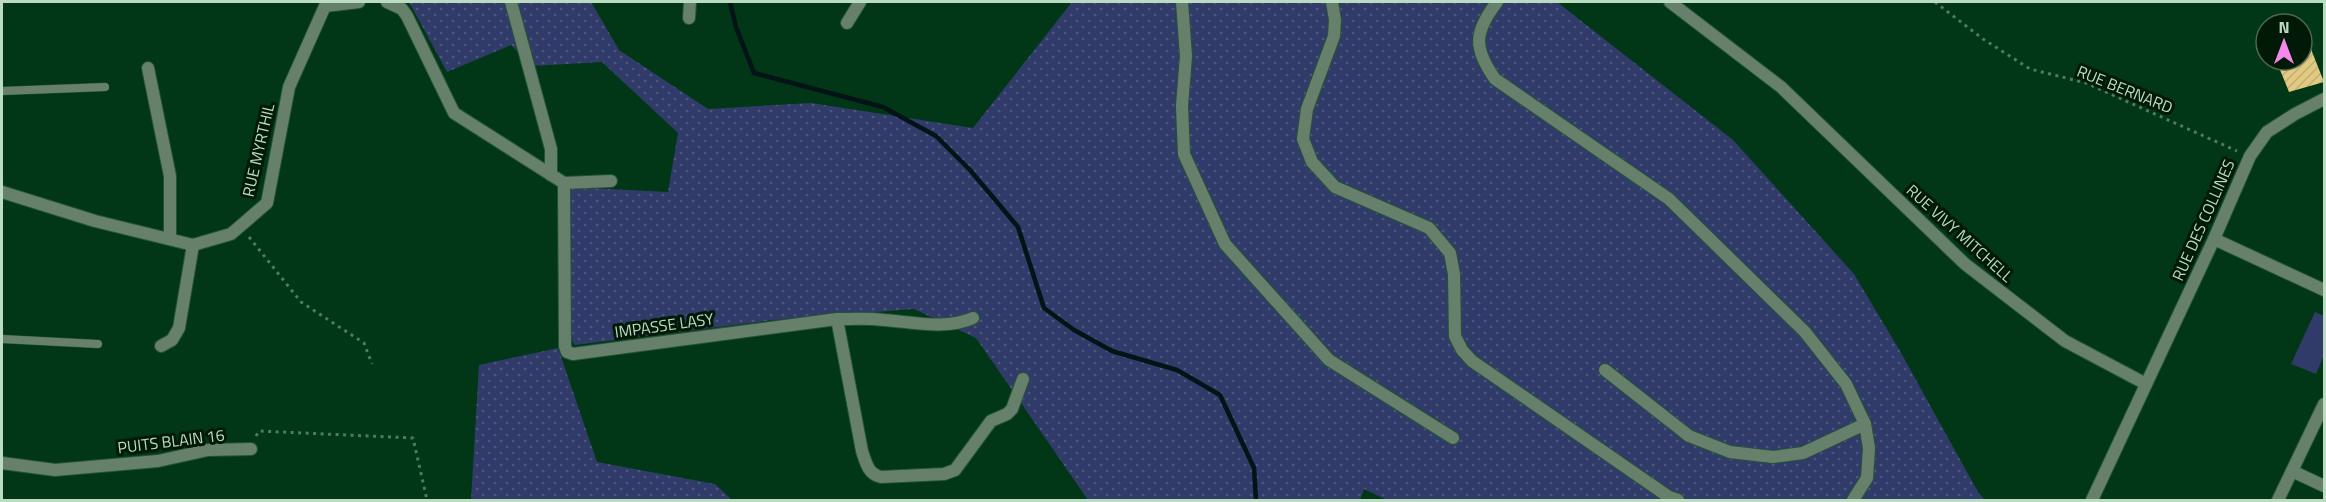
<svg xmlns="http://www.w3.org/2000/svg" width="2326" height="502" viewBox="0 0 2326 502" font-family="'Titillium Web',sans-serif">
  <defs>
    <pattern id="green-dots" width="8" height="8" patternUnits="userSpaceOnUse" patternTransform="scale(1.5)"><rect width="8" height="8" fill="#303b69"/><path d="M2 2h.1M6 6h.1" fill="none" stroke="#4c577d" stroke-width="1.8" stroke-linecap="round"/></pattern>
    <pattern id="building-hatch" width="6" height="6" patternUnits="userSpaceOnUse" patternTransform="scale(1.5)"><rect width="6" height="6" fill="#e3ca82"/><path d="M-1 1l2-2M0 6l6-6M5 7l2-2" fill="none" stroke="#c1af74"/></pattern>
  </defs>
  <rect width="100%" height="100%" fill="#013616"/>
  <g fill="url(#green-dots)">
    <path d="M 409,2 L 591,2 L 619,50 L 708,109 L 811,103 L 973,128 L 1072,2 L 1557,2 L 1733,140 L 1854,274 L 1900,351 L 1978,492 L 1985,500 L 1387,500 L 1364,489 L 1360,500 L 1088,500 L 976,338 L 914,309 L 774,320 L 575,345 L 569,337 L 569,187 L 668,192 L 678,133 L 602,62 L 532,66 L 511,45 L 447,72 Z"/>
    <path d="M 558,348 L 597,462 L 715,484 L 732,500 L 471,500 L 479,365 Z"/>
  </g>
  <path fill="#303b69" d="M 2315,312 L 2324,316 L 2324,355 L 2316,374 L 2291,364 Z"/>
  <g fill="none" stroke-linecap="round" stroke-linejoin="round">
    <path stroke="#031316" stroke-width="4.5" d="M 730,2 L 736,27 L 754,73 L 883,107 L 936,136 L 970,170 L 1018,227 L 1044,308 L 1074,330 L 1112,351 L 1177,370 L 1220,395 L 1254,468 L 1256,500"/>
  </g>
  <path fill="url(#building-hatch)" d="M 2305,34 L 2324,82 L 2289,92 L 2276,60 L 2302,60 L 2302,35 Z"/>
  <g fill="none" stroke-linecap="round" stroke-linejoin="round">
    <defs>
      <g id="service">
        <path d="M 2,91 L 105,87"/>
        <path d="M 2,339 L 98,344"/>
      </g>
      <g id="minor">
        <path d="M 387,2 L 402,9 L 407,16 L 454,113 L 564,183 L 565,346 L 567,352 L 573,354 L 837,319 L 862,451 C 866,463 868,474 881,477 L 944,474 L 955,470 L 991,421 L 1007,414 L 1012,409 L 1023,379"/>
        <path d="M 511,2 L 551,149 L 551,175"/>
        <path d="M 1182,2 L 1186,56 L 1182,106 L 1184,154 L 1225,244 L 1329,360 L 1453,438"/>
        <path d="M 1332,2 L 1335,20 L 1334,36 L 1307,109 L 1303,139 L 1312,162 L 1335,187 L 1429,228 L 1450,253 L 1454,274 L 1455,336 L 1462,350 L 1472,361 L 1669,497 L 1678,500"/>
        <path d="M 1497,2 C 1474,32 1473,48 1495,79 L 1669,199 L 1805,332 L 1846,384 L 1865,424 L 1869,448 L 1867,478 L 1853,500"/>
        <path d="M 689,18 L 690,2"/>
        <path d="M 847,23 L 860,2"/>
        <path d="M 148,68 L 170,176 L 170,238"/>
        <path d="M 564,183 L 611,181"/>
        <path d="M 2,192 L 95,221 L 193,245 L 231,234 L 267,203 L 289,87 L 325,6 L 359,2"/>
        <path d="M 2214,239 L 2324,290"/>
        <path d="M 837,319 C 852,319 868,318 884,320 C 912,322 947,330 973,318"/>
        <path d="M 161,346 L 172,340 L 179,328 L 193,245"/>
        <path d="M 1605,370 L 1689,436 L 1730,452 L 1773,457 L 1803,453 L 1865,424"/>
        <path d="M 2,463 L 55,470 L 158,461 L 208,450 L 251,449"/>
        <path d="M 2292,471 L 2324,486"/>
        <path d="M 2278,500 L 2324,404"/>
      </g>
      <g id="tertiary">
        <path d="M 1670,2 L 1781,87 L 1965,264 L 2065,341 L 2146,384"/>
        <path d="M 2092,500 L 2214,239 L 2250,156 L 2267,132 L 2295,114 L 2324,99"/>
      </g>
    </defs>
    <use href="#service" stroke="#235435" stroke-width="9"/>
    <use href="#minor" stroke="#235435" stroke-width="14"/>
    <use href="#tertiary" stroke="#235435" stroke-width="14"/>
    <g stroke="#4f7b5e" stroke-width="3" stroke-dasharray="3 4.5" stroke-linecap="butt">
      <path d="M 1935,2 L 1983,39 L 2030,69 L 2086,83 L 2237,151"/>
      <path d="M 249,237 L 301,302 L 364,343 L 372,364"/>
      <path d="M 256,436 L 259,431 L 413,438 L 427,500"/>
    </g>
    <use href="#service" stroke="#66806c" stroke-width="8"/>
    <use href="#minor" stroke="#66806c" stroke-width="12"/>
    <use href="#tertiary" stroke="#66806c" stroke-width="12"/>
  </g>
  <g text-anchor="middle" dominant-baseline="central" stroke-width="6" stroke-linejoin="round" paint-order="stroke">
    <g font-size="16" fill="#bcdcc2" stroke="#011a08">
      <text transform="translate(2125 89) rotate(22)">RUE BERNARD</text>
      <text transform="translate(258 150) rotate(-77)">RUE MYRTHIL</text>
      <text transform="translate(2203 220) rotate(-66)">RUE DES COLLINES</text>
      <text transform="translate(1960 233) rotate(42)">RUE VIVY MITCHELL</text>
      <text transform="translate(664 325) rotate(-8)">IMPASSE LASY</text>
      <text transform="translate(171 441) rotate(-7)">PUITS BLAIN 16</text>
    </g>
  </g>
  <rect width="2326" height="502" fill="none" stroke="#bcdcc2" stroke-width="6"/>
  <g transform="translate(2284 42)"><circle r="28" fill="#011a08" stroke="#4c6852" stroke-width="1.5"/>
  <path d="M0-4.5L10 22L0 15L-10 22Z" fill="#f788eb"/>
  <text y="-9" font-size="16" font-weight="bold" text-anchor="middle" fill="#bcdcc2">N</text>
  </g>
</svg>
